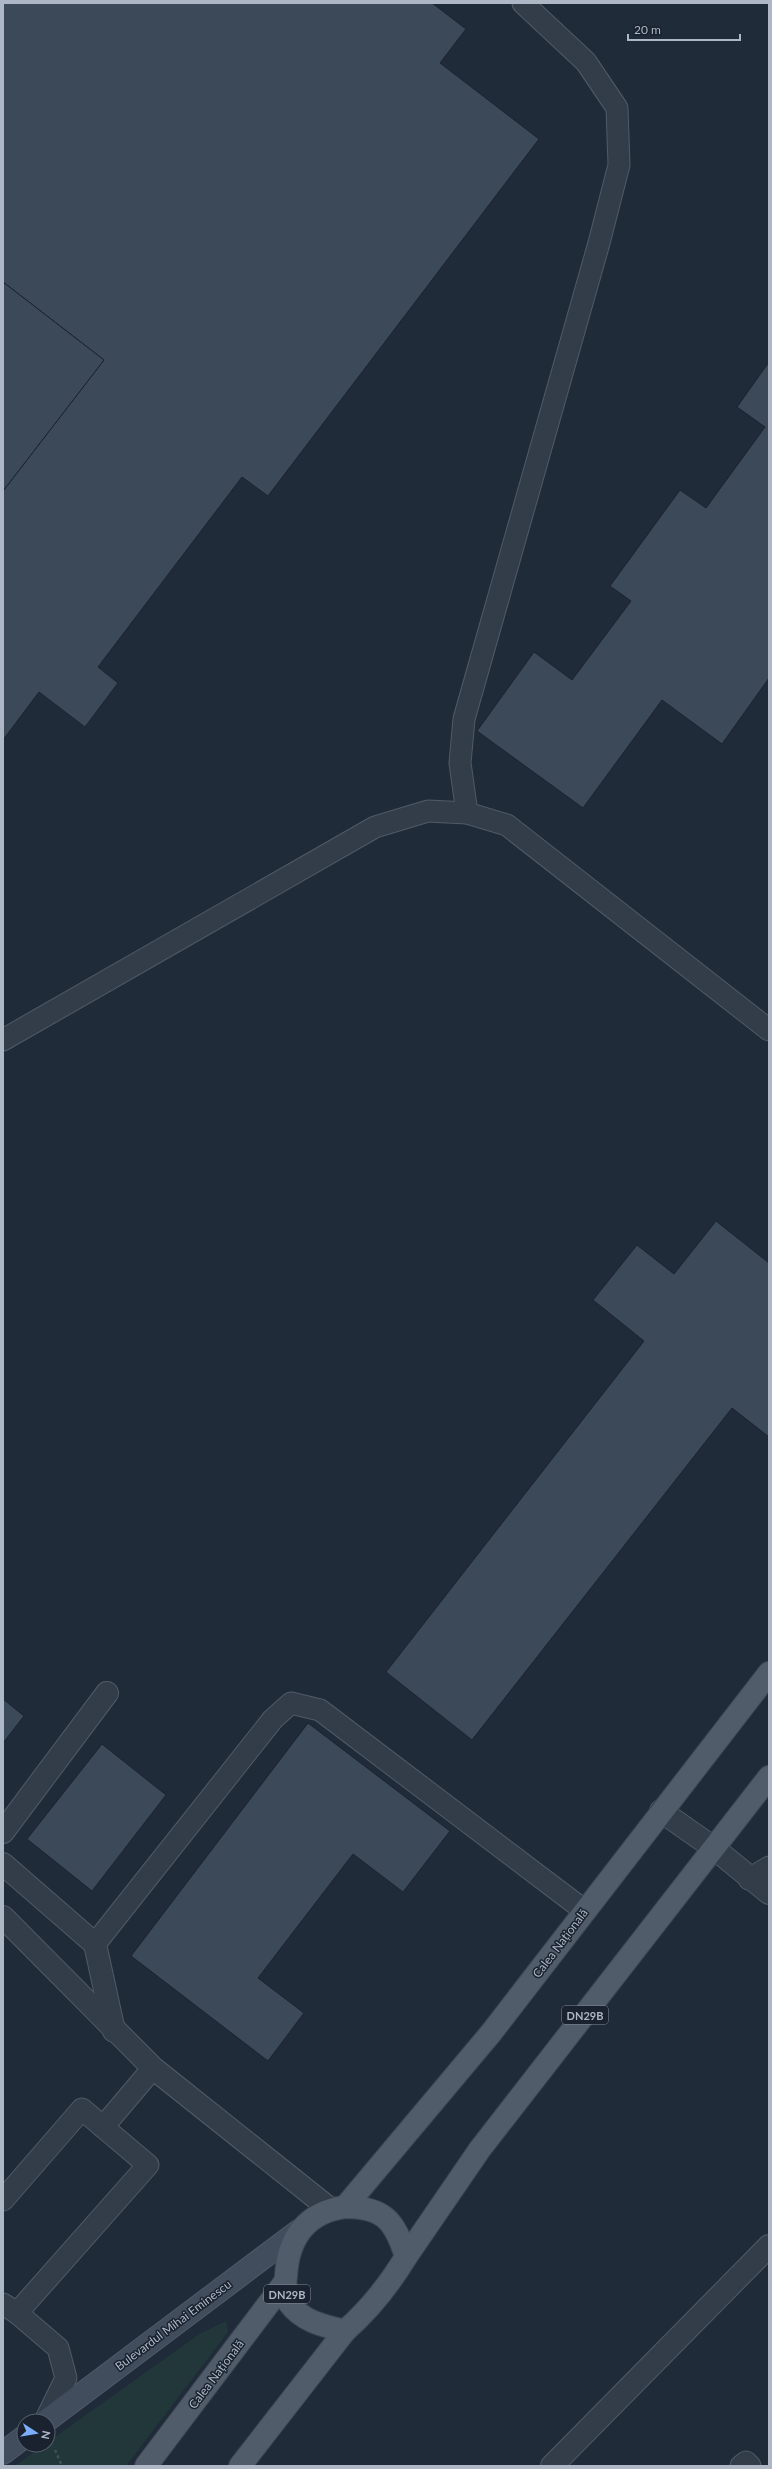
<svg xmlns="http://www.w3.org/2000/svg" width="772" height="2469" viewBox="0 0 772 2469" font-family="Lato,sans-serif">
  <rect width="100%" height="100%" fill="#202b39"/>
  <path fill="#22373a" d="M 226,2321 L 228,2332 L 126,2466 L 15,2466 L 44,2445 L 48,2445 L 48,2442 L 201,2333 Z"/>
  <g fill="#3b4959" stroke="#1b2430">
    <path d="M 3,3 L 432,3 L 466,29 L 440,63 L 539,139 L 268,496 L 242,477 L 98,667 L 118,683 L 85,727 L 39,692 L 3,740 L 3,491 L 104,360 L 3,282 Z"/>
    <path d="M 3,282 L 104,360 L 3,491 Z"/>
    <path d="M 769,362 L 769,678 L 722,744 L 662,700 L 583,808 L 477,731 L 534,652 L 572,680 L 631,601 L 610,586 L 680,490 L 706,508 L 765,427 L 737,407 Z"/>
    <path d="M 716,1221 L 769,1263 L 769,1437 L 732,1408 L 472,1740 L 386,1672 L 644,1341 L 593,1300 L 637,1245 L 674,1274 Z"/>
    <path d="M 3,1699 L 24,1716 L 3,1743 Z"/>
    <path d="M 308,1723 L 450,1831 L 403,1892 L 353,1854 L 258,1978 L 304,2013 L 268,2061 L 131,1956 Z"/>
    <path d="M 102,1744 L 166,1795 L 92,1891 L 27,1839 Z"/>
  </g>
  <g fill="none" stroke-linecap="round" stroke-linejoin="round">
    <defs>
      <g id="service">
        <path d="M 467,813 L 460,763 L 464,719 L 599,243 L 619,165 L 617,108 L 586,62 L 523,3"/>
        <path d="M 3,1040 L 375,827 L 428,811 L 467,813 L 507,825 L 769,1030"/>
        <path d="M 749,1879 L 769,1867"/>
        <path d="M 95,1944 L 273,1719 L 291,1703 L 320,1710 L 585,1911"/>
        <path d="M 3,2200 L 82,2109 L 103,2127"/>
        <path d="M 3,2304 L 17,2313 L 148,2165 L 103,2127 L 153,2068"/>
        <path d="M 17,2313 L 58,2348 L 66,2378 L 45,2421"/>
        <path d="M 741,2466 L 746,2462 L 750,2466"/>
      </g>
      <g id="minor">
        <path d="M 661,1811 L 715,1849 L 769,1893"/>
        <path d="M 3,1832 L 107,1693"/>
        <path d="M 3,1864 L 95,1944 L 114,2031"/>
        <path d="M 3,1917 L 153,2068 L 330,2209"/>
        <path d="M 552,2466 L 769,2246"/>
      </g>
      <g id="secondary">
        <path d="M 46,2421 L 300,2230"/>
        <path d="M 3,2453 L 24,2437"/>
      </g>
      <g id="primary">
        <path d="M 345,2207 L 491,2033 L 769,1673"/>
        <path d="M 345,2207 C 384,2207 395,2221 406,2257 C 389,2285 370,2309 345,2331 C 324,2326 303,2322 289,2303 C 285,2298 285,2283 286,2276 C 288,2239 306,2212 345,2207 Z"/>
        <path d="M 406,2257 L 480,2149 L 769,1777"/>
        <path d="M 146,2466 L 285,2282"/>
        <path d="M 240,2466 L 345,2331"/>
      </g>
    </defs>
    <use href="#service" stroke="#515a67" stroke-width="23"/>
    <use href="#minor" stroke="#515a67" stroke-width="24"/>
    <use href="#secondary" stroke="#515a67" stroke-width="24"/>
    <use href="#primary" stroke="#3d4653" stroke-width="24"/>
    <path stroke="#3c5355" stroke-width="2.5" stroke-dasharray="3 3" stroke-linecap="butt" d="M 55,2450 L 62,2466"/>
    <use href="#service" stroke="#333d4a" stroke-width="21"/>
    <use href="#minor" stroke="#333d4a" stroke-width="22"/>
    <use href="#secondary" stroke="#414c5d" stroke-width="22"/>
    <use href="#primary" stroke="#515c6a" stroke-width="22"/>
  </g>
  <g text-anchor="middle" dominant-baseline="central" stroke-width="3" stroke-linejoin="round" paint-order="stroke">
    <g fill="#19222e" stroke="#818a98" stroke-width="1">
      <rect x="562" y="2006" width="46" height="18" rx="3"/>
      <rect x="264" y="2285" width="46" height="18" rx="3"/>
    </g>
    <g font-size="11" font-weight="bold" fill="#aeb7c6">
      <text x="585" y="2015">DN29B</text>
      <text x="287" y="2294">DN29B</text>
    </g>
    <g font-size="12" fill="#aeb7c6" stroke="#19222e">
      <text transform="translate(560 1943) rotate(-53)">Calea Națională</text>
      <text transform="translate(173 2325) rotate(-37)">Bulevardul Mihai Eminescu</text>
      <text transform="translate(216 2374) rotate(-53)">Calea Națională</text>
    </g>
  </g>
  <rect width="772" height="2469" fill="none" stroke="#aeb7c6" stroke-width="8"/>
  <g transform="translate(36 2433) rotate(102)"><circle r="19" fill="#19222e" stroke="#555e6b"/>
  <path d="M0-3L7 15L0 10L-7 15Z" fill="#7daefc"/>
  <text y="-6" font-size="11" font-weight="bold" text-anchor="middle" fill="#aeb7c6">N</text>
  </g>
  <path d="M628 34v6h112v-6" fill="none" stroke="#aeb7c6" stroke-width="2"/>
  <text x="634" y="34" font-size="12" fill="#aeb7c6" stroke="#19222e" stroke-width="3" paint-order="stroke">20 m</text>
</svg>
